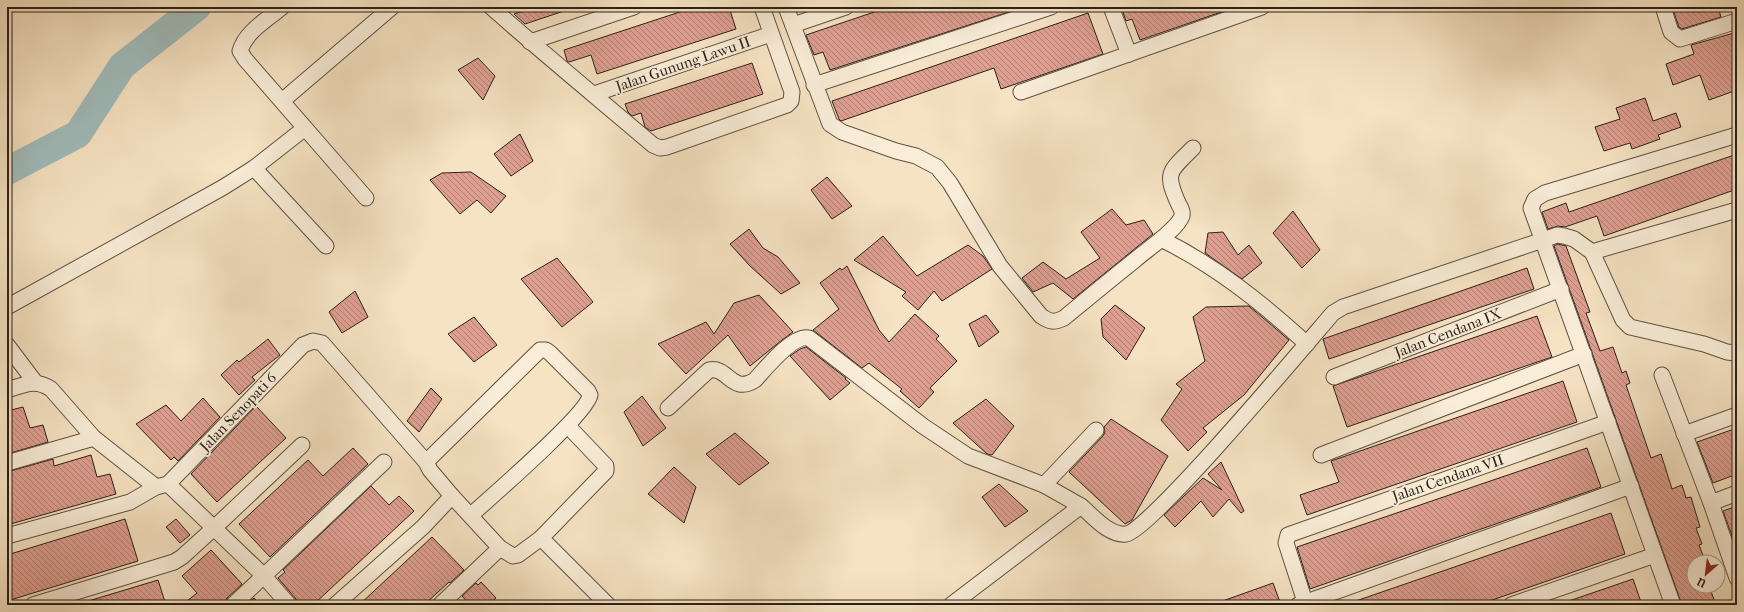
<svg xmlns="http://www.w3.org/2000/svg" width="1744" height="612" viewBox="0 0 1744 612" font-family="'IM FELL French Canon',serif">
  <defs>
    <pattern id="building-back-hatch" width="6" height="6" patternUnits="userSpaceOnUse"><rect width="6" height="6" fill="#de9f91"/><path d="M-1 5l2 2M0 0l6 6M5-1l2 2" fill="none" stroke="#b48176"/></pattern>
  </defs>
  <rect width="100%" height="100%" fill="#f6e3c3"/>
  <filter id="stains"><feTurbulence type="fractalNoise" baseFrequency=".005" numOctaves="4"/><feColorMatrix values="0 0 0 0 .2 0 0 0 0 .09 0 0 0 0 .02 0 0 0 .5 -.17"/></filter>
  <radialGradient id="worn" r=".72"><stop offset=".6" stop-color="#630" stop-opacity="0"/><stop offset="1" stop-color="#630" stop-opacity=".3"/></radialGradient>
  <g fill="none" stroke-linecap="round" stroke-linejoin="round">
    <path stroke="#a0bcbc" stroke-width="28" d="M 7,171 L 78,134 L 122,66 L 197,7"/>
  </g>
  <g fill="url(#building-back-hatch)" stroke="#2b2019">
    <path d="M 537,7 L 570,7 L 570,9 L 525,24 L 514,14 Z"/>
    <path d="M 695,7 L 729,7 L 736,29 L 597,74 L 591,55 L 569,62 L 567,61 L 564,50 Z"/>
    <path d="M 889,7 L 1017,7 L 1018,9 L 830,70 L 823,52 L 814,55 L 806,35 Z"/>
    <path d="M 1121,7 L 1230,7 L 1230,9 L 1140,40 L 1132,19 L 1126,21 Z"/>
    <path d="M 1672,7 L 1718,7 L 1721,17 L 1682,29 L 1679,27 Z"/>
    <path d="M 1088,13 L 1103,54 L 1001,89 L 994,68 L 841,121 L 839,119 L 832,101 Z"/>
    <path d="M 1734,33 L 1737,42 L 1737,90 L 1709,100 L 1700,75 L 1673,85 L 1666,64 L 1694,54 L 1691,45 Z"/>
    <path d="M 478,58 L 495,76 L 483,100 L 458,70 Z"/>
    <path d="M 752,63 L 763,94 L 651,131 L 645,127 L 641,113 L 632,116 L 628,112 L 625,104 Z"/>
    <path d="M 1645,98 L 1653,121 L 1676,113 L 1681,127 L 1658,135 L 1660,139 L 1632,149 L 1630,143 L 1604,151 L 1595,127 L 1620,119 L 1616,108 Z"/>
    <path d="M 520,134 L 533,161 L 511,176 L 494,154 Z"/>
    <path d="M 1737,154 L 1737,189 L 1604,236 L 1597,216 L 1565,227 L 1558,226 L 1548,229 L 1542,212 L 1566,203 L 1569,212 Z"/>
    <path d="M 471,172 L 506,196 L 491,213 L 477,200 L 460,214 L 430,180 L 442,173 Z"/>
    <path d="M 827,177 L 852,206 L 832,219 L 811,190 Z"/>
    <path d="M 1112,209 L 1126,225 L 1144,220 L 1153,234 L 1073,299 L 1053,283 L 1033,292 L 1022,278 L 1043,262 L 1066,279 L 1100,258 L 1081,232 Z"/>
    <path d="M 1293,211 L 1320,250 L 1302,268 L 1273,233 Z"/>
    <path d="M 749,229 L 763,248 L 778,257 L 800,283 L 781,294 L 750,266 L 730,244 Z"/>
    <path d="M 1223,232 L 1238,255 L 1249,245 L 1262,263 L 1242,279 L 1205,253 L 1208,233 Z"/>
    <path d="M 883,236 L 917,276 L 968,245 L 983,256 L 992,269 L 942,301 L 934,291 L 918,310 L 902,296 L 906,292 L 854,260 Z"/>
    <path d="M 1558,244 L 1566,246 L 1590,312 L 1586,313 L 1600,351 L 1613,347 L 1622,373 L 1626,371 L 1630,383 L 1626,385 L 1651,458 L 1661,454 L 1672,489 L 1682,485 L 1686,498 L 1691,497 L 1700,527 L 1696,528 L 1702,544 L 1699,545 L 1704,558 L 1694,562 L 1694,586 L 1709,586 L 1716,605 L 1682,605 L 1554,246 Z"/>
    <path d="M 557,258 L 593,302 L 562,327 L 521,279 Z"/>
    <path d="M 847,266 L 879,330 L 889,342 L 915,314 L 939,336 L 936,339 L 957,361 L 930,388 L 934,392 L 919,408 L 900,391 L 902,389 L 869,363 L 862,368 L 813,330 L 839,309 L 820,283 L 840,268 L 842,270 Z"/>
    <path d="M 1527,268 L 1534,289 L 1329,359 L 1323,339 Z"/>
    <path d="M 355,291 L 368,317 L 342,333 L 329,312 Z"/>
    <path d="M 759,295 L 793,332 L 782,340 L 750,366 L 728,335 L 686,374 L 658,344 L 706,322 L 714,334 L 734,303 Z"/>
    <path d="M 1115,305 L 1145,328 L 1126,360 L 1103,337 L 1101,319 Z"/>
    <path d="M 1249,306 L 1289,340 L 1244,395 L 1203,428 L 1207,432 L 1188,451 L 1161,420 L 1182,389 L 1176,384 L 1205,361 L 1193,317 L 1206,307 Z"/>
    <path d="M 986,315 L 999,332 L 979,347 L 969,324 Z"/>
    <path d="M 1537,316 L 1552,357 L 1347,427 L 1333,386 Z"/>
    <path d="M 474,317 L 497,345 L 474,362 L 448,334 Z"/>
    <path d="M 268,339 L 280,355 L 252,377 L 255,380 L 239,395 L 221,375 L 237,360 L 239,362 Z"/>
    <path d="M 806,347 L 846,378 L 845,379 L 850,383 L 830,400 L 790,356 L 800,349 Z"/>
    <path d="M 1563,381 L 1577,422 L 1307,515 L 1300,495 L 1339,482 L 1331,461 Z"/>
    <path d="M 431,388 L 442,399 L 419,432 L 407,421 Z"/>
    <path d="M 642,396 L 666,428 L 643,446 L 624,412 Z"/>
    <path d="M 203,398 L 220,417 L 178,461 L 174,457 L 171,460 L 136,424 L 166,405 L 181,421 Z"/>
    <path d="M 986,399 L 1014,426 L 992,455 L 987,454 L 953,423 Z"/>
    <path d="M 256,406 L 286,438 L 217,502 L 191,474 Z"/>
    <path d="M 23,407 L 30,428 L 43,425 L 48,442 L 7,454 L 7,411 Z"/>
    <path d="M 1111,419 L 1168,456 L 1132,520 L 1125,524 L 1069,472 L 1103,436 L 1105,432 L 1104,427 Z"/>
    <path d="M 1737,428 L 1737,474 L 1713,483 L 1697,442 Z"/>
    <path d="M 735,433 L 769,463 L 739,485 L 706,454 Z"/>
    <path d="M 353,448 L 368,464 L 270,557 L 239,524 L 308,460 L 323,476 Z"/>
    <path d="M 1587,448 L 1601,487 L 1310,589 L 1297,547 Z"/>
    <path d="M 91,455 L 97,477 L 110,474 L 116,494 L 7,525 L 7,472 L 53,459 L 54,466 Z"/>
    <path d="M 1221,462 L 1244,511 L 1241,513 L 1229,499 L 1213,517 L 1201,501 L 1175,527 L 1164,515 L 1203,478 L 1222,490 L 1208,474 Z"/>
    <path d="M 674,467 L 696,487 L 684,523 L 648,494 Z"/>
    <path d="M 999,484 L 1028,511 L 1005,527 L 982,497 Z"/>
    <path d="M 371,486 L 389,505 L 399,496 L 414,511 L 313,605 L 298,605 L 296,599 L 278,578 L 285,572 L 283,570 Z"/>
    <path d="M 1737,506 L 1737,547 L 1736,547 L 1723,511 Z"/>
    <path d="M 1611,513 L 1625,554 L 1478,605 L 1350,605 L 1350,603 Z"/>
    <path d="M 125,519 L 138,561 L 7,601 L 7,555 Z"/>
    <path d="M 176,519 L 190,535 L 180,543 L 166,527 Z"/>
    <path d="M 432,537 L 464,570 L 450,583 L 449,582 L 424,605 L 359,605 Z"/>
    <path d="M 211,550 L 242,584 L 227,598 L 224,605 L 182,605 L 197,593 L 182,576 Z"/>
    <path d="M 1633,579 L 1642,605 L 1563,605 L 1563,603 Z"/>
    <path d="M 158,580 L 166,605 L 85,605 L 85,602 Z"/>
    <path d="M 481,582 L 496,598 L 488,605 L 470,605 L 462,596 L 476,583 L 478,585 Z"/>
    <path d="M 1273,583 L 1281,605 L 1217,605 L 1217,603 Z"/>
    <path d="M 254,598 L 261,605 L 246,605 Z"/>
  </g>
  <g fill="none" stroke-linecap="round" stroke-linejoin="round">
    <defs>
      <g id="minor">
        <path d="M 282,7 C 267,20 246,31 240,51 L 245,59 L 366,198"/>
        <path d="M 491,7 C 544,54 599,99 653,145 L 660,148 L 667,147 L 787,105 L 791,101 L 792,92 L 762,7"/>
        <path d="M 786,7 L 830,124 L 842,132 L 896,151 L 916,156 L 937,167 L 950,183 L 1000,266 L 1041,316 C 1050,322 1054,323 1064,318 C 1087,299 1111,279 1135,260 C 1146,250 1177,230 1182,216 C 1183,212 1181,208 1179,205 C 1164,172 1169,172 1193,148"/>
        <path d="M 1111,7 L 1129,54"/>
        <path d="M 1663,7 L 1671,32 L 1680,39 L 1737,21"/>
        <path d="M 793,25 L 846,7"/>
        <path d="M 530,42 L 634,7"/>
        <path d="M 814,85 L 1051,7"/>
        <path d="M 1021,92 L 1262,7"/>
        <path d="M 594,94 L 771,34"/>
        <path d="M 282,101 L 392,7"/>
        <path d="M 254,168 L 326,246"/>
        <path d="M 1161,239 C 1216,266 1262,303 1307,344"/>
        <path d="M 1592,252 L 1737,210"/>
        <path d="M 7,307 L 222,188 L 254,168 L 305,128"/>
        <path d="M 7,345 L 35,382"/>
        <path d="M 1662,375 L 1711,503 L 1737,578"/>
        <path d="M 1334,377 L 1561,289"/>
        <path d="M 7,390 C 24,385 35,378 51,389 L 94,438 L 156,487"/>
        <path d="M 668,408 L 709,370 C 728,366 732,395 755,380 C 766,368 793,334 809,338 L 923,426 L 968,456 L 1044,485 L 1081,506"/>
        <path d="M 1684,434 L 1737,415"/>
        <path d="M 1321,455 L 1584,354"/>
        <path d="M 426,462 L 540,350 L 546,350 L 550,353 L 588,391 L 590,395 C 588,413 490,498 471,515"/>
        <path d="M 7,463 L 94,438"/>
        <path d="M 168,484 L 263,575 L 289,605"/>
        <path d="M 1044,485 L 1096,430"/>
        <path d="M 1711,503 L 1737,493"/>
        <path d="M 7,536 L 130,502 L 156,487 L 168,484 L 303,345 L 313,341 L 322,343 L 426,462 L 430,470 L 452,496 L 500,548 L 513,556 L 518,555 L 541,538 L 606,471 L 606,466 L 568,426"/>
        <path d="M 541,538 L 608,605"/>
        <path d="M 33,605 L 174,562 L 182,557 L 214,528 L 302,445"/>
        <path d="M 233,605 L 384,462"/>
        <path d="M 335,605 L 423,527 L 452,496"/>
        <path d="M 440,605 L 500,548"/>
        <path d="M 951,605 L 1081,506 C 1093,516 1109,536 1126,534 C 1148,532 1303,348 1327,320 L 1333,313 L 1343,307 L 1543,240 L 1557,235 L 1564,236 L 1574,239 L 1592,252 L 1623,320 L 1630,327 L 1704,344 L 1727,352 L 1737,353"/>
        <path d="M 1298,605 L 1631,486"/>
        <path d="M 1306,605 L 1286,543 L 1288,535 L 1608,422"/>
        <path d="M 1511,605 L 1655,555"/>
        <path d="M 1673,605 L 1531,208 L 1535,199 L 1545,193 L 1737,135"/>
      </g>
    </defs>
    <use href="#minor" stroke="#5e5144" stroke-width="17"/>
    <use href="#minor" stroke="#f9edd8" stroke-width="15"/>
  </g>
  <g text-anchor="middle" dominant-baseline="central" stroke-width="4" stroke-linejoin="round" paint-order="stroke">
    <g font-size="15" fill="#2b2019" stroke="#f9edd8">
      <text transform="translate(683 64) rotate(-19)">Jalan Gunung Lawu II</text>
      <text transform="translate(1448 333) rotate(-21)">Jalan Cendana IX</text>
      <text transform="translate(238 412) rotate(-46)">Jalan Senopati 6</text>
      <text transform="translate(1448 478) rotate(-19)">Jalan Cendana VII</text>
    </g>
  </g>
  <rect width="1744" height="612" fill="none" stroke="#f6e3c3" stroke-width="24"/>
  <rect x="8" y="8" width="1728" height="596" fill="none" stroke="#2b2019" stroke-width="2"/>
  <rect x="12" y="12" width="1720" height="588" fill="none" stroke="#2b2019"/>
  <g transform="translate(1706 574) rotate(208)"><circle r="19" fill="#f9edd8" stroke="#a79b8c"/>
  <path d="M0-3L7 15L0 10L-7 15Z" fill="#8f2418"/>
  <text y="-6" font-size="11" font-weight="bold" text-anchor="middle" fill="#2b2019">U</text>
  </g>
  <rect width="100%" height="100%" filter="url(#stains)"/>
  <rect width="100%" height="100%" fill="url(#worn)"/>
</svg>
